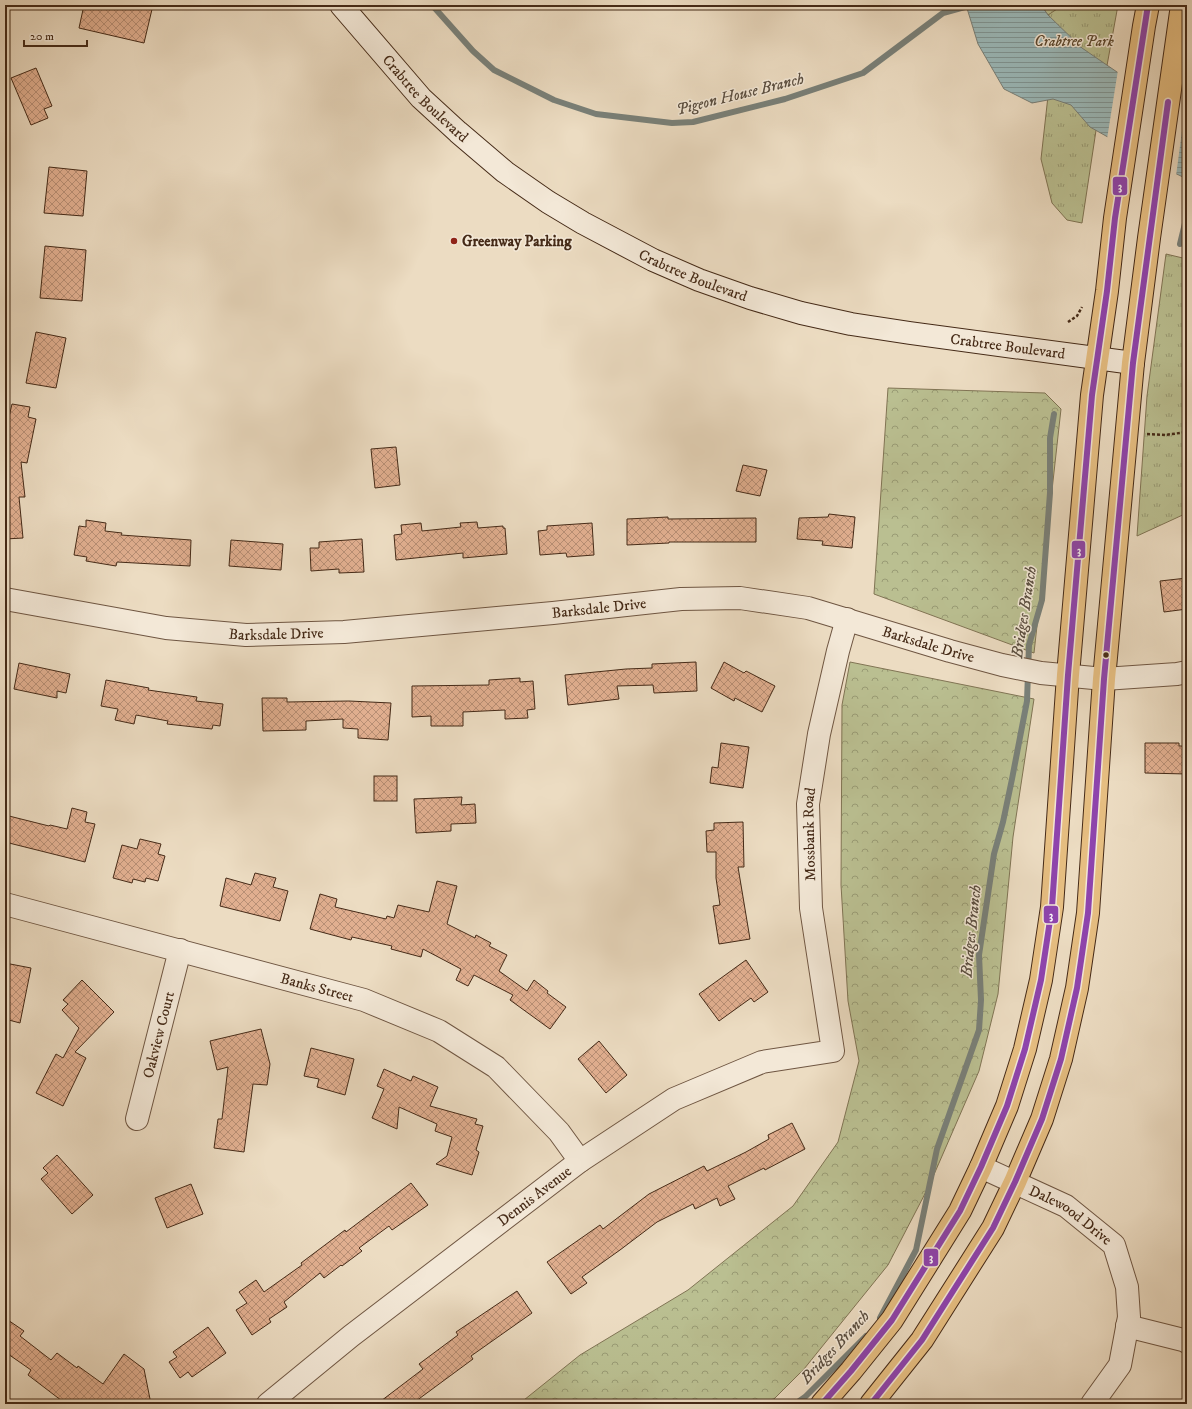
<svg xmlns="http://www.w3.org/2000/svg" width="1192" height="1409" viewBox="0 0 1192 1409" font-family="'IM FELL DW Pica',serif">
  <defs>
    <pattern id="grass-tufts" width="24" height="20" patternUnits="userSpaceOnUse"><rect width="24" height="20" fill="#babf91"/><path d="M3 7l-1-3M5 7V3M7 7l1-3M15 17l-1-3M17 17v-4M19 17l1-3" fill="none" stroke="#999b75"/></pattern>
    <pattern id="forest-crowns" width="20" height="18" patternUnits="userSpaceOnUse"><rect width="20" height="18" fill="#babf91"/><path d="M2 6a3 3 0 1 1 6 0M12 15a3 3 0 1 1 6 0" fill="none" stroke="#999b75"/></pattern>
    <pattern id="wetland-marsh" width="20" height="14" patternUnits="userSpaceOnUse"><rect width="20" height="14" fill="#babf91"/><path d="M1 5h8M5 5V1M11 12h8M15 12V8" fill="none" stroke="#999b75"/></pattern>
    <pattern id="water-rules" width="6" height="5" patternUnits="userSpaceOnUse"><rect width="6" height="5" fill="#9bbabb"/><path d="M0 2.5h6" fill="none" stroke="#809797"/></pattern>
    <pattern id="building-cross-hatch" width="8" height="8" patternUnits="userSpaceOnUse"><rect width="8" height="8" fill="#e1af90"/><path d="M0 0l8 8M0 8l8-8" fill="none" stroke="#b88f75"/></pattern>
  </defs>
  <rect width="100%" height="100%" fill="#ecdcc2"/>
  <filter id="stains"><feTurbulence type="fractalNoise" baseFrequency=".005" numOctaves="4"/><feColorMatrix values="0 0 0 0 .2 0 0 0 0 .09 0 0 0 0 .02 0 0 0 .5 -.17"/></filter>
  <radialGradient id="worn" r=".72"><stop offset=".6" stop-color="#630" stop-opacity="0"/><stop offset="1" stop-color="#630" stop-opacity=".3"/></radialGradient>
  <g fill="url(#grass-tufts)" stroke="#807454">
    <path d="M 1019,5 L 1118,5 L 1100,104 L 1082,223 L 1067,220 L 1052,203 L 1041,159 L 1050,78 Z"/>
    <path d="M 1166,254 L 1187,259 L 1187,513 L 1137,536 L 1147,396 Z"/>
  </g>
  <g fill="url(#forest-crowns)" stroke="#807454">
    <path d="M 888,388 L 1045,393 L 1061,409 L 1034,653 L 874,594 Z"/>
    <path d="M 850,662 L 1034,699 L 1013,837 L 998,994 L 979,1071 L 929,1186 L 888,1265 L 804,1369 L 769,1404 L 519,1404 L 580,1355 L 688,1290 L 793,1206 L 838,1142 L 859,1061 L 848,1001 L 841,885 L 842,705 Z"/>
  </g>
  <path fill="url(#wetland-marsh)" stroke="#807454" d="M 1041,5 L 1063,5 L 1048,15 Z"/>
  <path fill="url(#water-rules)" stroke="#798079" d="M 966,5 L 1041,5 L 1048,15 L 1082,48 L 1187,120 L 1187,179 L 1154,163 L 1090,127 L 1071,105 L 1053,99 L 1032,103 L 1004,89 L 978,44 Z"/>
  <path fill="#ecdcc2" d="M 1118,70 L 1184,116 L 1176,176 L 1153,165 L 1107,139 Z"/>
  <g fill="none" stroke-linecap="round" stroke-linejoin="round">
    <g stroke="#798079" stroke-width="6">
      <path d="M 432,5 L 473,51 L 494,70 L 554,100 L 596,114 L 672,123 L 693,122 L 785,99 L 863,73 L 943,13 L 972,5"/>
      <path d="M 1180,244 L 1187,215"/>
      <path d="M 880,1318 L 916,1250 L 937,1149 L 979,1030 L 981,1000 L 979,955 L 994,854 L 1003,822 L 1012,779 L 1027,701 L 1029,645 L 1042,600 L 1050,493 L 1050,438 L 1054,414"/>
      <path d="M 795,1404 L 805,1397 L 866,1336"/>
    </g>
  </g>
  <g fill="url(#building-cross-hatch)" stroke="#452a17">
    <path d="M 84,5 L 153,5 L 144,43 L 79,28 Z"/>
    <path d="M 36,68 L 52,106 L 44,109 L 48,118 L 31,125 L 11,78 Z"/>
    <path d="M 49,167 L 87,171 L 83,216 L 44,213 Z"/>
    <path d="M 45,246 L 86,250 L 82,301 L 40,298 Z"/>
    <path d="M 36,332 L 66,338 L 56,388 L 26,383 Z"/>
    <path d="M 12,404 L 30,407 L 28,417 L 36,419 L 27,463 L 21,462 L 25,497 L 19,497 L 23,538 L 5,539 L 5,418 L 9,417 Z"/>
    <path d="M 396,447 L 400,485 L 375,488 L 371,449 Z"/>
    <path d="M 743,465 L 767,470 L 760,496 L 736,491 Z"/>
    <path d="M 829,514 L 855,517 L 852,548 L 822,545 L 823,541 L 797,539 L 799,518 L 828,517 Z"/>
    <path d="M 668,517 L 668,519 L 756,518 L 756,542 L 669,542 L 669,543 L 627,545 L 627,519 Z"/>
    <path d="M 86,520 L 106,523 L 105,531 L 122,533 L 121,535 L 191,540 L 190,566 L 117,562 L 116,566 L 86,561 L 87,557 L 74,555 L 79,526 L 86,527 Z"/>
    <path d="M 477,522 L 478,528 L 503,526 L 503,528 L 505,528 L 507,554 L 463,558 L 463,553 L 396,560 L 394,535 L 402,534 L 401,525 L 421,523 L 422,531 L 461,527 L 460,523 Z"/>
    <path d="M 592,523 L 594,555 L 567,557 L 566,553 L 540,555 L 538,531 L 547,530 L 547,526 Z"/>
    <path d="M 362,539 L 364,572 L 339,573 L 339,569 L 311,571 L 310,548 L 319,548 L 319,542 Z"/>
    <path d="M 231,540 L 283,544 L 281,570 L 229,566 Z"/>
    <path d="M 1187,578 L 1187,609 L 1164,612 L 1160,581 Z"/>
    <path d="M 696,662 L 697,691 L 654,693 L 653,685 L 617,686 L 619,699 L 568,705 L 565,675 L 626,669 L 652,668 L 652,664 Z"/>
    <path d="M 724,662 L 744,673 L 746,671 L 775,686 L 762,712 L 735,698 L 734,701 L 711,688 Z"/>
    <path d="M 19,663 L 70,674 L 66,693 L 57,691 L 57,698 L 14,689 Z"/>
    <path d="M 520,678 L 520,682 L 533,681 L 535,709 L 527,710 L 528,718 L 505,719 L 505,710 L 463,712 L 463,726 L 431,726 L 431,716 L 412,717 L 412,686 L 489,685 L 489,680 Z"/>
    <path d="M 106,680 L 149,688 L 148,690 L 197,697 L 196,701 L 223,704 L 220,726 L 213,725 L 212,729 L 167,724 L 168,721 L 136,715 L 134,724 L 115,720 L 118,709 L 101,706 Z"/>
    <path d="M 262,698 L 287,698 L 287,702 L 349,701 L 391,703 L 388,740 L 358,738 L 358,729 L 343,728 L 343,719 L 306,721 L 306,730 L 263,731 Z"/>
    <path d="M 721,743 L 749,747 L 743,788 L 710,783 L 712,767 L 718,768 Z"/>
    <path d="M 1145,743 L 1179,743 L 1179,746 L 1187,746 L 1187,774 L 1145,773 Z"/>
    <rect x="374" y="776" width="23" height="25"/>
    <path d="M 462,797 L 461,805 L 475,804 L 476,823 L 451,824 L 451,831 L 416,833 L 414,799 Z"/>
    <path d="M 72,808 L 87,812 L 85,822 L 95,824 L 85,862 L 5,842 L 5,815 L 49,826 L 50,825 L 67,829 Z"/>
    <path d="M 743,822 L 744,867 L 738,867 L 750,939 L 719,944 L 713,906 L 720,905 L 716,878 L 716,852 L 707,852 L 706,831 L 714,830 L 714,823 Z"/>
    <path d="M 140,839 L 161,844 L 158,854 L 165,856 L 158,881 L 146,878 L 145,882 L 133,879 L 132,883 L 113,878 L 122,845 L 137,849 Z"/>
    <path d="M 255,873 L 276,878 L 273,887 L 288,891 L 280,921 L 220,906 L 226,878 L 251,885 Z"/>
    <path d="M 437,881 L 457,886 L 447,924 L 475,938 L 476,935 L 491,943 L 489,946 L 507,955 L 499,971 L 527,991 L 534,980 L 548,991 L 547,993 L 566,1007 L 550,1029 L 510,1000 L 513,995 L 474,975 L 468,986 L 456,980 L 461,969 L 423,949 L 421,957 L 391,949 L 392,946 L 352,937 L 351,940 L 310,929 L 320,894 L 337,899 L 335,907 L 386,919 L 387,916 L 394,918 L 398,905 L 429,912 Z"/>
    <path d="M 746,960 L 768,992 L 754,1002 L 751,998 L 719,1021 L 699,994 Z"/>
    <path d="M 5,963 L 31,968 L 20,1023 L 5,1019 Z"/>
    <path d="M 82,980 L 114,1012 L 75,1052 L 86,1058 L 63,1106 L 36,1093 L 56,1054 L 63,1058 L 79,1028 L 62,1010 L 68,1004 L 63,1000 Z"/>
    <path d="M 261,1029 L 270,1064 L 267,1085 L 253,1084 L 244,1152 L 214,1148 L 218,1119 L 222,1119 L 228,1067 L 217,1070 L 210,1041 Z"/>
    <path d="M 599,1041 L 627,1075 L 606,1093 L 578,1059 Z"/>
    <path d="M 311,1048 L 354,1059 L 345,1095 L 317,1087 L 319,1079 L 304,1076 Z"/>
    <path d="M 384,1069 L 411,1081 L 413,1076 L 438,1087 L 430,1106 L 477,1119 L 475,1124 L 483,1126 L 476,1150 L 479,1152 L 472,1175 L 436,1164 L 447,1156 L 452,1137 L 435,1131 L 437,1124 L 399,1107 L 397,1129 L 372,1118 L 384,1089 L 377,1086 Z"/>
    <path d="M 792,1123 L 805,1149 L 765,1170 L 764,1168 L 728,1186 L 735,1199 L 720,1206 L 717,1198 L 695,1209 L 693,1204 L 657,1222 L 620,1250 L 582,1277 L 587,1283 L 571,1294 L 547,1262 L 600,1225 L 603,1229 L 649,1194 L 704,1166 L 707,1171 L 746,1152 L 769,1139 L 768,1135 Z"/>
    <path d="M 57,1155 L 93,1195 L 72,1214 L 41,1179 L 48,1173 L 43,1168 Z"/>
    <path d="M 411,1183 L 428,1205 L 392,1230 L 389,1226 L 359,1248 L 362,1251 L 342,1266 L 341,1265 L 324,1278 L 320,1273 L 284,1302 L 287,1307 L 269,1319 L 271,1322 L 252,1335 L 236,1310 L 247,1303 L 239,1292 L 256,1280 L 264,1292 L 302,1265 L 301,1263 L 345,1230 L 346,1232 Z"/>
    <path d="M 191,1184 L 203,1214 L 167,1228 L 155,1198 Z"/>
    <path d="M 517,1291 L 532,1313 L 471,1356 L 473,1359 L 412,1404 L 377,1404 L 423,1369 L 419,1364 L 458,1335 L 456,1332 Z"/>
    <path d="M 5,1318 L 24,1331 L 20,1336 L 51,1360 L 57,1353 L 77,1368 L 78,1366 L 103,1384 L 124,1354 L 144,1369 L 151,1404 L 66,1404 L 28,1375 L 31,1370 L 8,1354 L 5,1358 Z"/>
    <path d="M 208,1327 L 226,1353 L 192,1377 L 188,1372 L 180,1378 L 169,1362 L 177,1357 L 173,1352 Z"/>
  </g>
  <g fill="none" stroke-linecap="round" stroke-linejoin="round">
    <defs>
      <g id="street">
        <path id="s1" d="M 5,599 L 166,628 L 246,635 L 344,632 L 553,613 L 681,599 L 740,598 L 808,608 L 950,651 L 1002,665 L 1041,673 L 1104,679 L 1177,674 L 1187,672"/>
        <path id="s2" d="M 5,904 L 364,1000 L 439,1031 L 496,1067 L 559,1132 L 580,1161"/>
        <path id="s3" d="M 137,1119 L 180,950"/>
        <path id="s4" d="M 981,1167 L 1066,1206 L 1114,1245 L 1127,1287 L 1129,1317 L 1120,1365 L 1092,1404"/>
        <path d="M 1127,1326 L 1183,1340 L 1187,1342"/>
        <path id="s5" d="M 268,1404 L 351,1336 L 580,1161 L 674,1099 L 762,1062 L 833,1051 L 811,908 L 808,804 L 819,734 L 838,651 L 847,619"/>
      </g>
      <g id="secondary">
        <path id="s6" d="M 341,5 L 421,98 L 458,132 L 505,172 L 548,202 L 583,223 L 653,260 L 699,280 L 750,298 L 801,313 L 851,324 L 910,333 L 1133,363"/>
      </g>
      <g id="primary">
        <path d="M 822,1404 L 851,1371 L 892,1320 L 960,1211 L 981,1167 L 1007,1106 L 1025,1049 L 1041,980 L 1052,907 L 1068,675 L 1092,395 L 1107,291 L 1115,218 L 1144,26 L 1148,5"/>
        <path d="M 871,1404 L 922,1340 L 993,1228 L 1015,1182 L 1042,1119 L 1061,1059 L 1077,988 L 1088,913 L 1104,679 L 1133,363 L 1149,238 L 1182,5"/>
      </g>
    </defs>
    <use href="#street" stroke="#6f5642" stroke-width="24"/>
    <use href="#secondary" stroke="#452a17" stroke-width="24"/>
    <use href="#primary" stroke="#452a17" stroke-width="24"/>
    <g stroke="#452a17" stroke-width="2.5" stroke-dasharray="3 2" stroke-linecap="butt">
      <path d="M 1068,322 L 1077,316 L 1082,307"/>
      <path d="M 1147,434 L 1165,435 L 1187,432"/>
    </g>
    <use href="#street" stroke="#f3e8d7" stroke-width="22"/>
    <use href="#secondary" stroke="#f3e8d7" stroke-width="22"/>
    <use href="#primary" stroke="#e6be81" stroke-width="22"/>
    <defs>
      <g id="bus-1">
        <path d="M 822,1404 L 851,1371 L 892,1320 L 960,1211 L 981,1167 L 1007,1106 L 1025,1049 L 1041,980 L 1052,907 L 1068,675 L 1092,395 L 1107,291 L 1115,218 L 1148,5"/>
        <path d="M 871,1404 L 922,1340 L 993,1228 L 1015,1182 L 1042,1119 L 1061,1059 L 1077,988 L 1088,913 L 1104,679 L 1133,363 L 1168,102"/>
      </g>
    </defs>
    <use href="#bus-1" stroke="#f3e8d7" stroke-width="9"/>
    <use href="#bus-1" stroke="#8e44ad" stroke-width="6"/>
  </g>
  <circle fill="#8f2418" stroke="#f3e8d7" stroke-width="1.5" cx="454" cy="241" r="4"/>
  <circle fill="#452a17" stroke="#f3e8d7" stroke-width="1.5" cx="1106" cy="655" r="3.5"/>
  <g text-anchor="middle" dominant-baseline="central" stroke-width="3" stroke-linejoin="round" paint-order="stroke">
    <g font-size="15" font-style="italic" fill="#5c482f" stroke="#f3e8d7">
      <text x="1074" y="41">Crabtree Park</text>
    </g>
    <g font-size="15" fill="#452a17" stroke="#f3e8d7">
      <text stroke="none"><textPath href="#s6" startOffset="126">Crabtree Boulevard</textPath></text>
      <text stroke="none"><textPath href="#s6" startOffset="450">Crabtree Boulevard</textPath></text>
      <text stroke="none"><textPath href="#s6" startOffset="774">Crabtree Boulevard</textPath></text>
      <text stroke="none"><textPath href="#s1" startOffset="598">Barksdale Drive</textPath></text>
      <text stroke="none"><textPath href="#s1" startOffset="274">Barksdale Drive</textPath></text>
      <text stroke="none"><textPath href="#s1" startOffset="934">Barksdale Drive</textPath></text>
      <text stroke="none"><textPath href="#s5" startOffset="894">Mossbank Road</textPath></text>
      <text stroke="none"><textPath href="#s2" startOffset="323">Banks Street</textPath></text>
      <text stroke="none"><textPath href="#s3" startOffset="87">Oakview Court</textPath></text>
      <text stroke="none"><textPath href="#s5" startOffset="338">Dennis Avenue</textPath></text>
      <text stroke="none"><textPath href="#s4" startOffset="102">Dalewood Drive</textPath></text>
    </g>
    <g font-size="15" font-weight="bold" fill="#452a17" stroke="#f3e8d7" text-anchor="start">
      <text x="462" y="241">Greenway Parking</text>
    </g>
    <g font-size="16" font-style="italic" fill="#5a4e40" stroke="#f3e8d7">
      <text transform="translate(740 94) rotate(-14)">Pigeon House Branch</text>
      <text transform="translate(1024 612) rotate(-81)">Bridges Branch</text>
      <text transform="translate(971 931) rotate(-84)">Bridges Branch</text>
      <text transform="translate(835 1347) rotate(-47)">Bridges Branch</text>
    </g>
  </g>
  <g stroke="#f3e8d7" stroke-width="1.5">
    <rect x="1112" y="176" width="16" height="20" rx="4" fill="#8e44ad"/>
    <rect x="1071" y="540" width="15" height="19" rx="4" fill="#8e44ad"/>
    <rect x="1043" y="905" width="16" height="19" rx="4" fill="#8e44ad"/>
    <rect x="923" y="1248" width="16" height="19" rx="4" fill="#8e44ad"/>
  </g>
  <g font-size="11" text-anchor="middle" font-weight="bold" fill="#fff">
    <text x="1120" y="190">3</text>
    <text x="1079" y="554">3</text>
    <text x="1051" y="919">3</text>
    <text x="931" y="1261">3</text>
  </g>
  <rect width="1192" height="1409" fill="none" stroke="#ecdcc2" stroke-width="20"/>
  <rect x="6" y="6" width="1180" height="1397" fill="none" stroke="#452a17" stroke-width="2"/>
  <rect x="10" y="10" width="1172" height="1389" fill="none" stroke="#452a17"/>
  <path d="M24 40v6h63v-6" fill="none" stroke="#452a17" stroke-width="2"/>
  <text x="30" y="40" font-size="12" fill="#452a17" stroke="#f3e8d7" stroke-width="3" paint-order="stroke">20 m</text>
  <rect width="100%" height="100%" filter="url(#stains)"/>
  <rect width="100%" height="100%" fill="url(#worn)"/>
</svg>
